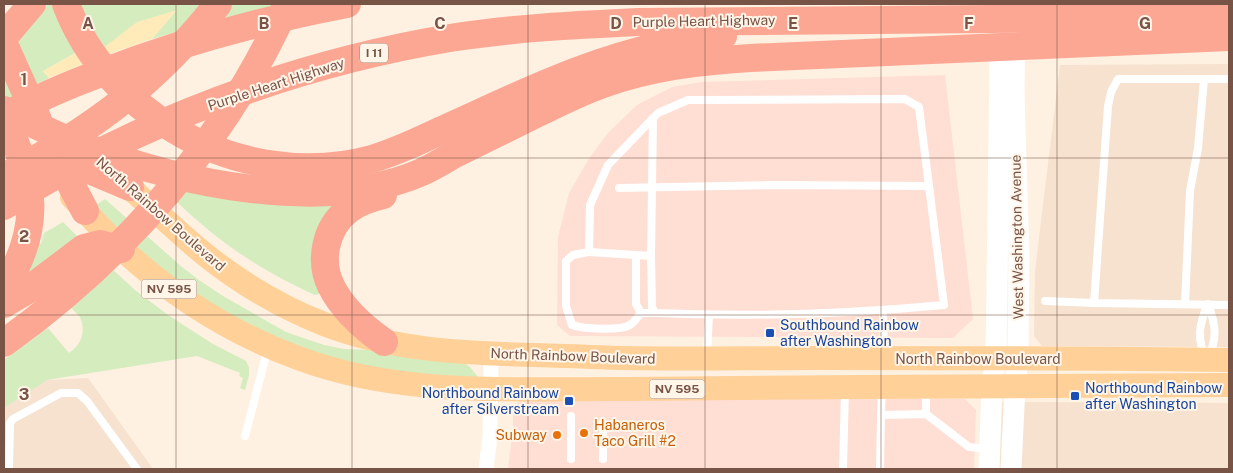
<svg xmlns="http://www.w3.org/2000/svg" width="1233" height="473" viewBox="0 0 1233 473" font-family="'Public Sans',sans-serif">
  <rect width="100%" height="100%" fill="#fef1e1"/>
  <g fill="#f6e2cf">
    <path d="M 1229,64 L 1229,347 L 1042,346 L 1034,336 L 1035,271 L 1060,65 Z"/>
    <path d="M 88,378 L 153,469 L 4,469 L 4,408 L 46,380 Z"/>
    <path d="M 997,402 L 1229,403 L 1229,469 L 995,469 Z"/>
  </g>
  <g fill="#ffded4">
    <path d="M 945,75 L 973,319 L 953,338 L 570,336 L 557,325 L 558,237 L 569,193 L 590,157 L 608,133 L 637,105 L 672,87 L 702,82 Z"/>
    <path d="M 786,399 L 965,399 L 976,410 L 974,469 L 508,469 L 513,428 L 513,410 L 515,404 L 524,400 Z"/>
  </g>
  <g fill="#d5ecbf">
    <path d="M 48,4 L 280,4 L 216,20 L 152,39 L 176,11 L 99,51 L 79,51 L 43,71 L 49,78 L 4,101 L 4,50 L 37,17 Z"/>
    <path d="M 187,191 L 339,205 L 325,292 L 315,295 C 260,270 221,244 177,202 Z"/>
    <path d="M 105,199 L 182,267 L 199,280 L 223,296 L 286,332 L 324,345 L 344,349 L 374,350 L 464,363 L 470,367 L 479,378 L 451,380 L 331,360 L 216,311 L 141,256 L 96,205 Z"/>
    <path d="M 63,222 L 78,237 L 26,279 L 35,243 L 41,244 L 44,233 Z"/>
    <path d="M 110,267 L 135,290 L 168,315 L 213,344 L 246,361 L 249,367 L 249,375 L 245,390 L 240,388 L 243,378 L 239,376 L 240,373 L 197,356 L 47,380 L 4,408 L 4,360 L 48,328 L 69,353 C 82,344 86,332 80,317 L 49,285 Z"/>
  </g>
  <path fill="#ffeaba" d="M 177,10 L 152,39 L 103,56 L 49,78 L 43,71 L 79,51 L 99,51 L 137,22 Z"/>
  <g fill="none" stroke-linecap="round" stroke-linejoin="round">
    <g stroke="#fff" stroke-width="8">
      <path d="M 1229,79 L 1118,79 L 1111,92 L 1108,106 L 1094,303 L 1229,305"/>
      <path d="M 905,99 L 919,107 L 944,305 C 848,314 751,317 655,313 L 652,307 L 651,256 L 589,252 L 590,205 L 608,165 L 658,113 L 688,100 Z"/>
      <path d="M 619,188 L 774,185 L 929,186"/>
      <path d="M 589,252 L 573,255 L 566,261 L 566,306 L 572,325 C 582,329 620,331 630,325 C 634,322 638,317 641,313 L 655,313"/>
      <path d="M 636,255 L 636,304 L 641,313"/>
      <path d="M 651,256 L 653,118"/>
      <path d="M 1045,301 L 1094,303"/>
      <path d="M 1185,304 L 1190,191 L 1198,148 L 1204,79"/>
      <path d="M 1208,304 C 1216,325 1218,339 1207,360 C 1196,340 1199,324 1208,304 Z"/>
      <path d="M 883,311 L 884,356"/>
      <path d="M 707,355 L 709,315"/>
      <path d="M 926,389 L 926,414"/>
      <path d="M 881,415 L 882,389"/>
      <path d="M 571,416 L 571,459"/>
      <path d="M 245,436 L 268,348"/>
      <path d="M 603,459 L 603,423"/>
      <path d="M 9,469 L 10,423 L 13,419 L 61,393 L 78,393 L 87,401 L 137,469"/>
      <path d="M 843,469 L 845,389"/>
      <path d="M 880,469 L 881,415 L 926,414 L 969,447 L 988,449"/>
    </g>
    <path stroke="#fff" stroke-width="15" d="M 486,469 L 490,436 L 491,353"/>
    <g stroke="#fff" stroke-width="21">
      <path d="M 989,469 L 992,386 L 996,358 L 1000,59"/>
      <path d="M 1011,469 L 1015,386 L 1018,358 L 1019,257 L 1014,94 L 1015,4"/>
    </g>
    <g stroke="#ffd097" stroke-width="24">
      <path d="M 116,175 C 145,201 173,228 203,253 C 239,282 281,307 324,324 C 409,357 501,353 590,357 C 665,360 739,358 813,358 C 952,358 1091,358 1229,360"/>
      <path d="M 72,197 C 89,215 105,233 123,250 C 174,297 233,334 298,358 C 404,398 520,388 631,389 C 708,389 785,387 863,387 C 985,386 1107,386 1229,385"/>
    </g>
    <g stroke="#fca794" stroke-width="28">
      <path d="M 66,4 C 86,57 126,101 175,130 C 233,165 306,177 372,159 C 396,152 419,141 442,130 C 478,114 515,96 552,81 C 607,58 663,41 723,36"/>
      <path d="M 4,37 L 32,4"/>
      <path d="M 4,44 L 38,120"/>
      <path d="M 4,110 C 30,122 56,136 83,146 C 178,183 325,215 422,172 C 433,167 443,161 453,155 C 481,141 510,127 538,113 C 559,103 580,92 603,84 C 651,67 700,61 750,58 L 1229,37"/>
      <path d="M 4,117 C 35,99 68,85 101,73 C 181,42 263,20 347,4"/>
      <path d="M 4,117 C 34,181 44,225 4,288"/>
      <path d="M 56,156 L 85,211"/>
      <path d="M 66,160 L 130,187"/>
      <path d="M 4,177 C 92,129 155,84 218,4"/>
      <path d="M 383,195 C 370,198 358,202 348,210 C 325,228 319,261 331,286 C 342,308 364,328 384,342"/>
      <path d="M 4,206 C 138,122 294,64 450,38 C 513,28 575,25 638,22 L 1229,17"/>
      <path d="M 4,304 L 31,288 L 84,248 L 100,244 L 121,249"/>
      <path d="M 4,343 C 125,256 226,141 287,4"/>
    </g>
  </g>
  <path fill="none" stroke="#775446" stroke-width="1" stroke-opacity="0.55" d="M 176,4 L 176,469M 352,4 L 352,469M 528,4 L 528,469M 705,4 L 705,469M 881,4 L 881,469M 1057,4 L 1057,469M 4,158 L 1229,158M 4,315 L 1229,315"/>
  <g fill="#1a4fb4" stroke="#fff5e9" stroke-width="2">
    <rect x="765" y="328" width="10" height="10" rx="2.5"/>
    <rect x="1070" y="391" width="10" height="10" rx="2.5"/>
    <rect x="564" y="396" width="10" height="10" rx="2.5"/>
  </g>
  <g fill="#e8710a" stroke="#fff5e9" stroke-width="2">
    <circle cx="584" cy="433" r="5"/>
    <circle cx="557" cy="435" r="5"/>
  </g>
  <g text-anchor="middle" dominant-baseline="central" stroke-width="4" stroke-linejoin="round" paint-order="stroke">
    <g fill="#fff5e9" stroke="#a08477" stroke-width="1">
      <rect x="360" y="43.5" width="28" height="19" rx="4"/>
      <rect x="141.5" y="279.5" width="55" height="19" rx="4"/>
      <rect x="649.5" y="379.5" width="55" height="19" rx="4"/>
    </g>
    <g font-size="12" font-weight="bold" fill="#775446">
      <text x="374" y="53">I 11</text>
      <text x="169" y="289">NV 595</text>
      <text x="677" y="389">NV 595</text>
    </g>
    <g font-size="14" fill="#775446" stroke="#fff5e9">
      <text transform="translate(704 21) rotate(-1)">Purple Heart Highway</text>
      <text transform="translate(276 84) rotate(-18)">Purple Heart Highway</text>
      <text transform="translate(161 214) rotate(41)">North Rainbow Boulevard</text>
      <text transform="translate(1017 237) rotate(-91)">West Washington Avenue</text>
      <text transform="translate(573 356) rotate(2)">North Rainbow Boulevard</text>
      <text x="978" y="359">North Rainbow Boulevard</text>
    </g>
    <g font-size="14" fill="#164399" stroke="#fff5e9" text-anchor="start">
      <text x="780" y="325">Southbound Rainbow<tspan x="780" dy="16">after Washington</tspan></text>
      <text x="1085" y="388">Northbound Rainbow<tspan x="1085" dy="16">after Washington</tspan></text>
      <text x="559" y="393" text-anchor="end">Northbound Rainbow<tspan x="559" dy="16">after Silverstream</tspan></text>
    </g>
    <g font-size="14" fill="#c56008" stroke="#fff5e9" text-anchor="start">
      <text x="594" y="425">Habaneros<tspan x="594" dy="16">Taco Grill #2</tspan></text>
      <text x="547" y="435" text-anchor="end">Subway</text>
    </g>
  </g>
  <g font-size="16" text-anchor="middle" font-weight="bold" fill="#775446" stroke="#fff5e9" stroke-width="4" stroke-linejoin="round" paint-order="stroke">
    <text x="88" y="29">A</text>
    <text x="264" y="29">B</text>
    <text x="440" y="29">C</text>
    <text x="616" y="29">D</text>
    <text x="793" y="29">E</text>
    <text x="969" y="29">F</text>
    <text x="1145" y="29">G</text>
    <text x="24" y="85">1</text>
    <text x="24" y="242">2</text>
    <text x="24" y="400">3</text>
  </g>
  <rect width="1233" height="473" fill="none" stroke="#775446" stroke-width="10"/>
</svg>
